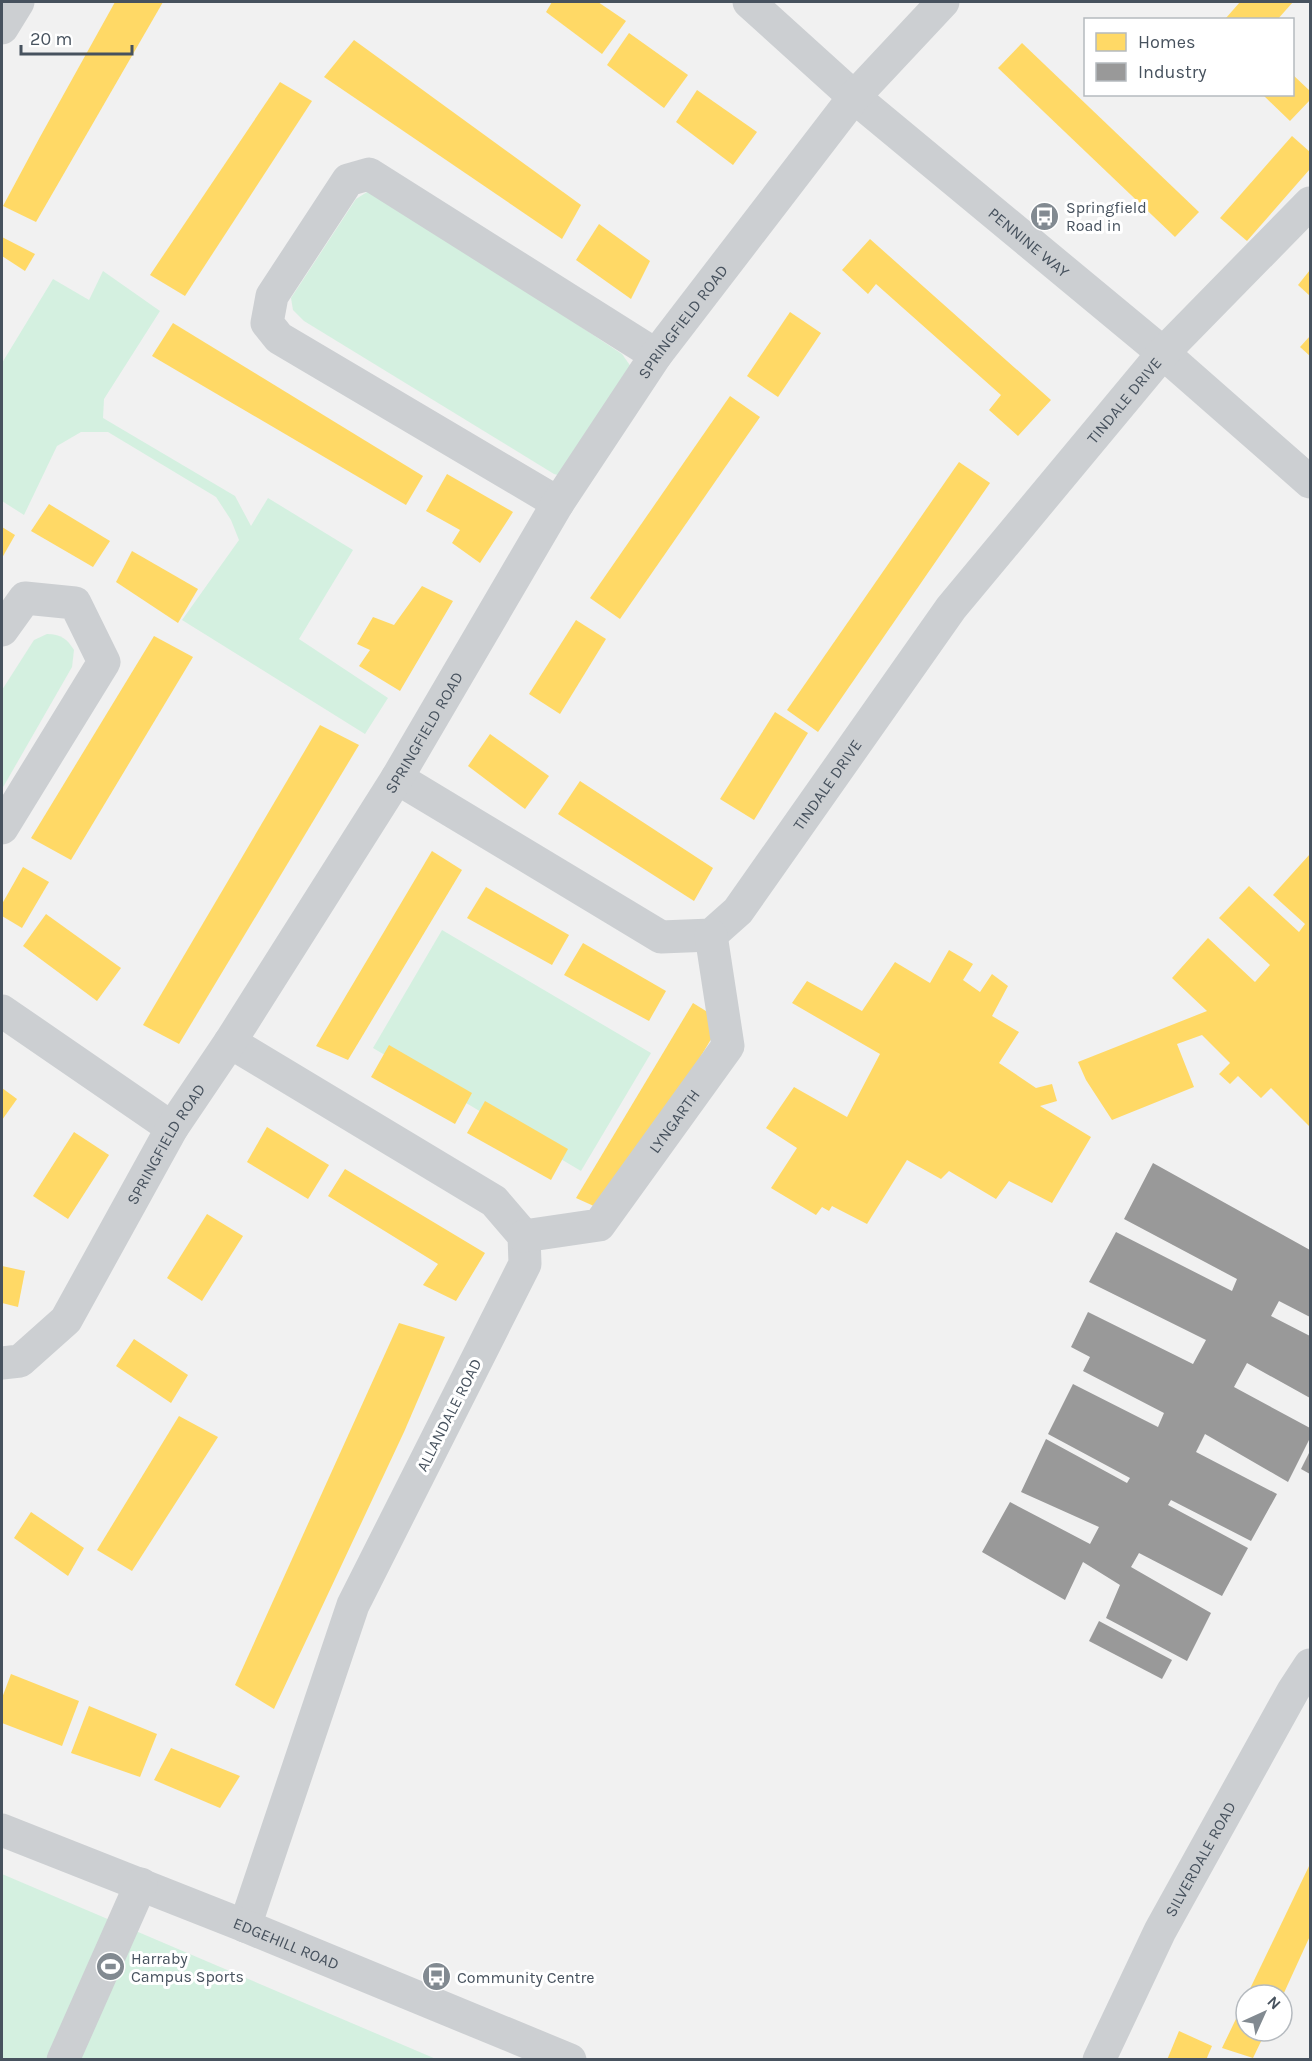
<svg xmlns="http://www.w3.org/2000/svg" width="1312" height="2061" viewBox="0 0 1312 2061" font-family="Karla,sans-serif">
  <rect width="100%" height="100%" fill="#f1f1f1"/>
  <g fill="#d4f0e0">
    <path d="M 367,192 L 379,193 L 622,354 L 634,371 L 569,478 L 554,474 L 304,321 L 293,310 L 291,298 L 356,199 Z"/>
    <path d="M 103,271 L 160,311 L 104,399 L 103,418 L 235,496 L 251,526 L 268,498 L 353,550 L 299,639 L 388,698 L 365,734 L 182,620 L 239,540 L 231,520 L 216,497 L 108,432 L 81,432 L 57,446 L 24,515 L 2,501 L 2,363 L 53,279 L 89,300 Z"/>
    <path d="M 47,634 C 61,634 67,639 74,650 L 72,667 L 2,789 L 2,690 L 34,640 Z"/>
    <path d="M 442,930 L 651,1053 L 581,1171 L 373,1048 Z"/>
    <path d="M 2,1874 L 436,2059 L 2,2059 Z"/>
  </g>
  <g fill="#ffd966">
    <path d="M 115,2 L 163,2 L 36,222 L 3,206 L 40,137 Z"/>
    <path d="M 552,2 L 598,2 L 626,21 L 602,54 L 546,12 Z"/>
    <path d="M 1240,2 L 1293,2 L 1277,20 L 1227,20 L 1226,18 Z"/>
    <path d="M 629,33 L 688,75 L 664,108 L 607,65 Z"/>
    <path d="M 354,40 L 581,205 L 562,239 L 324,77 Z"/>
    <path d="M 1022,43 L 1199,212 L 1175,237 L 998,68 Z"/>
    <path d="M 1292,74 L 1310,91 L 1310,100 L 1290,121 L 1262,94 L 1292,94 Z"/>
    <path d="M 280,82 L 312,101 L 185,296 L 150,275 Z"/>
    <path d="M 697,90 L 757,132 L 733,165 L 676,122 Z"/>
    <path d="M 1292,136 L 1310,152 L 1310,169 L 1247,241 L 1220,218 Z"/>
    <path d="M 599,224 L 650,261 L 631,299 L 576,260 Z"/>
    <path d="M 2,237 L 35,254 L 25,271 L 2,256 Z"/>
    <path d="M 870,239 L 1051,400 L 1018,436 L 989,410 L 1001,395 L 876,284 L 868,294 L 842,270 Z"/>
    <path d="M 1310,270 L 1310,296 L 1298,285 Z"/>
    <path d="M 790,312 L 821,333 L 778,397 L 747,376 Z"/>
    <path d="M 173,323 L 423,476 L 406,505 L 152,356 Z"/>
    <path d="M 1310,336 L 1310,356 L 1300,347 Z"/>
    <path d="M 730,396 L 760,417 L 620,619 L 590,598 Z"/>
    <path d="M 959,462 L 990,483 L 818,732 L 787,710 Z"/>
    <path d="M 447,474 L 513,512 L 480,563 L 452,543 L 460,530 L 426,511 Z"/>
    <path d="M 49,504 L 110,541 L 93,567 L 31,531 Z"/>
    <path d="M 2,527 L 15,535 L 2,558 Z"/>
    <path d="M 132,551 L 198,589 L 178,623 L 116,582 Z"/>
    <path d="M 422,586 L 453,601 L 400,691 L 359,666 L 370,650 L 357,644 L 373,617 L 394,625 Z"/>
    <path d="M 576,620 L 606,639 L 560,714 L 529,694 Z"/>
    <path d="M 154,636 L 193,657 L 71,860 L 31,838 Z"/>
    <path d="M 775,712 L 808,733 L 754,820 L 720,799 Z"/>
    <path d="M 320,725 L 359,745 L 179,1044 L 143,1025 Z"/>
    <path d="M 490,734 L 549,776 L 525,809 L 468,766 Z"/>
    <path d="M 580,781 L 713,868 L 694,901 L 558,814 Z"/>
    <path d="M 432,851 L 462,870 L 348,1060 L 316,1046 Z"/>
    <path d="M 1310,854 L 1310,1127 L 1271,1088 L 1261,1098 L 1238,1076 L 1230,1084 L 1219,1074 L 1230,1063 L 1202,1035 L 1177,1044 L 1194,1087 L 1112,1120 L 1086,1080 L 1078,1062 L 1207,1011 L 1172,978 L 1208,938 L 1255,982 L 1270,965 L 1219,918 L 1249,886 L 1299,932 L 1305,924 L 1273,895 Z"/>
    <path d="M 23,867 L 49,882 L 22,928 L 2,916 L 2,904 Z"/>
    <path d="M 486,887 L 569,935 L 552,965 L 467,918 Z"/>
    <path d="M 46,914 L 121,968 L 97,1001 L 23,946 Z"/>
    <path d="M 583,943 L 666,991 L 649,1021 L 564,975 Z"/>
    <path d="M 949,950 L 973,964 L 963,980 L 980,992 L 992,974 L 1008,986 L 992,1016 L 1019,1032 L 999,1063 L 1036,1088 L 1052,1084 L 1057,1101 L 1040,1106 L 1091,1137 L 1052,1203 L 1009,1181 L 996,1199 L 949,1171 L 941,1179 L 907,1160 L 867,1224 L 832,1206 L 829,1211 L 822,1207 L 816,1215 L 771,1188 L 797,1148 L 766,1128 L 794,1087 L 847,1117 L 880,1054 L 792,1003 L 807,981 L 862,1011 L 895,962 L 930,983 Z"/>
    <path d="M 693,1003 L 722,1021 L 607,1212 L 576,1198 Z"/>
    <path d="M 389,1045 L 472,1093 L 455,1124 L 371,1077 Z"/>
    <path d="M 2,1088 L 17,1099 L 2,1120 Z"/>
    <path d="M 485,1101 L 568,1149 L 551,1180 L 467,1133 Z"/>
    <path d="M 267,1127 L 329,1165 L 308,1199 L 247,1162 Z"/>
    <path d="M 74,1132 L 109,1155 L 68,1219 L 33,1196 Z"/>
    <path d="M 345,1169 L 485,1253 L 456,1301 L 423,1285 L 438,1264 L 328,1196 Z"/>
    <path d="M 207,1214 L 243,1236 L 202,1301 L 167,1278 Z"/>
    <path d="M 2,1266 L 25,1271 L 18,1307 L 2,1303 Z"/>
    <path d="M 399,1323 L 445,1337 L 404,1432 L 274,1709 L 235,1685 Z"/>
    <path d="M 134,1339 L 188,1375 L 171,1403 L 116,1366 Z"/>
    <path d="M 179,1416 L 218,1437 L 132,1571 L 97,1550 Z"/>
    <path d="M 31,1512 L 84,1548 L 68,1576 L 14,1538 Z"/>
    <path d="M 11,1674 L 79,1701 L 62,1746 L 2,1723 L 2,1698 Z"/>
    <path d="M 89,1706 L 157,1734 L 140,1777 L 71,1753 Z"/>
    <path d="M 171,1748 L 240,1776 L 220,1808 L 154,1780 Z"/>
    <path d="M 1310,1864 L 1310,1936 L 1283,1995 L 1247,1995 Z"/>
    <path d="M 1246,1998 L 1246,2031 L 1266,2031 L 1253,2058 L 1222,2048 Z"/>
    <path d="M 1179,2031 L 1212,2046 L 1206,2060 L 1167,2060 Z"/>
  </g>
  <g fill="#999">
    <path d="M 1153,1163 L 1310,1250 L 1310,1317 L 1279,1301 L 1271,1316 L 1310,1336 L 1310,1398 L 1247,1363 L 1234,1387 L 1310,1428 L 1310,1438 L 1288,1482 L 1205,1434 L 1196,1452 L 1277,1494 L 1251,1541 L 1171,1500 L 1168,1505 L 1248,1548 L 1222,1596 L 1139,1553 L 1131,1567 L 1211,1613 L 1187,1661 L 1106,1618 L 1120,1585 L 1083,1562 L 1065,1600 L 982,1552 L 1010,1502 L 1090,1544 L 1099,1527 L 1021,1492 L 1046,1439 L 1127,1483 L 1130,1478 L 1048,1434 L 1073,1384 L 1158,1427 L 1164,1413 L 1083,1371 L 1090,1357 L 1071,1347 L 1088,1312 L 1193,1364 L 1206,1340 L 1089,1282 L 1116,1232 L 1232,1291 L 1237,1279 L 1124,1219 Z"/>
    <path d="M 1310,1451 L 1310,1474 L 1301,1469 Z"/>
    <path d="M 1099,1621 L 1172,1660 L 1162,1679 L 1089,1641 Z"/>
  </g>
  <g fill="none" stroke-linecap="round" stroke-linejoin="round">
    <g stroke="#cccfd2" stroke-width="33">
      <path id="s1" d="M 749,2 L 854,97 L 1163,353 L 1310,482"/>
      <path d="M 2,28 L 18,2"/>
      <path d="M 558,503 L 279,338 L 267,323 L 272,296 L 348,180 L 369,174 L 656,355"/>
      <path d="M 2,630 L 25,598 L 75,603 L 104,662 L 2,828"/>
      <path id="s2" d="M 397,778 L 661,937 L 711,935 L 738,911 L 951,608 L 1163,353 L 1310,203"/>
      <path d="M 2,1011 L 172,1128"/>
      <path d="M 230,1042 L 494,1201 L 524,1236 L 525,1264 L 353,1605 L 245,1926"/>
      <path id="s3" d="M 524,1236 L 599,1225 L 728,1046 L 711,935"/>
      <path id="s4" d="M 2,1363 L 20,1361 L 66,1320 L 172,1128 L 230,1042 L 397,778 L 558,503 L 656,355 L 854,97 L 943,2"/>
      <path id="s5" d="M 2,1830 L 245,1926 L 570,2060"/>
      <path d="M 63,2060 L 141,1884"/>
      <path id="s6" d="M 1099,2060 L 1160,1931 L 1293,1691 L 1310,1665"/>
    </g>
  </g>
  <defs>
    <symbol id="bus-disc" viewBox="-11 -11 22 22"><circle r="9.5" fill="#828a91" stroke="#fff"/><path d="M-5-6H5V4H4V6H2V4H-2V6H-4V4H-5ZM-3.5-4V0h7V-4ZM-3.5 1.2v1.5H-2V1.2ZM2 1.2v1.5H3.5V1.2Z" fill="#fff"/></symbol>
    <symbol id="stadium-disc" viewBox="-11 -11 22 22"><circle r="9.5" fill="#828a91" stroke="#fff"/><path d="M0-5a6.5 5 0 1 0 0 10a6.5 5 0 1 0 0-10ZM-3.5-1.8h7v3.6h-7Z" fill="#fff"/></symbol>
  </defs>
  <g fill-rule="evenodd">
    <use href="#bus-disc" x="1028" y="200" width="33" height="33"/>
    <use href="#stadium-disc" x="94" y="1950" width="33" height="33"/>
    <use href="#bus-disc" x="420" y="1960" width="33" height="33"/>
  </g>
  <g text-anchor="middle" dominant-baseline="central" stroke-width="6" stroke-linejoin="round" paint-order="stroke">
    <g font-size="16" fill="#47525e" stroke="#fff" text-anchor="start">
      <text x="1066" y="207">Springfield<tspan x="1066" dy="18">Road in</tspan></text>
      <text x="131" y="1958">Harraby<tspan x="131" dy="18">Campus Sports</tspan></text>
      <text x="457" y="1977">Community Centre</text>
    </g>
    <g font-size="16" fill="#47525e" stroke="#fff">
      <text stroke="none"><textPath href="#s1" startOffset="369">PENNINE WAY</textPath></text>
      <text stroke="none"><textPath href="#s4" startOffset="1254">SPRINGFIELD ROAD</textPath></text>
      <text stroke="none"><textPath href="#s2" startOffset="1035">TINDALE DRIVE</textPath></text>
      <text stroke="none"><textPath href="#s4" startOffset="768">SPRINGFIELD ROAD</textPath></text>
      <text stroke="none"><textPath href="#s2" startOffset="549">TINDALE DRIVE</textPath></text>
      <text stroke="none"><textPath href="#s3" startOffset="204">LYNGARTH</textPath></text>
      <text stroke="none"><textPath href="#s4" startOffset="282">SPRINGFIELD ROAD</textPath></text>
      <text transform="translate(449 1415) rotate(-63)">ALLANDALE ROAD</text>
      <text stroke="none"><textPath href="#s6" startOffset="225">SILVERDALE ROAD</textPath></text>
      <text stroke="none"><textPath href="#s5" startOffset="306">EDGEHILL ROAD</textPath></text>
    </g>
  </g>
  <rect width="1312" height="2061" fill="none" stroke="#47525e" stroke-width="6"/>
  <rect x="1084" y="18" width="210" height="78" fill="#ffffff" stroke="#b5babf" stroke-width="1.5"/>
  <rect x="1096" y="33" width="30" height="18" fill="#ffd966" stroke="#b5babf" stroke-width="1.5"/>
  <text x="1138" y="48" font-size="18" fill="#47525e">Homes</text>
  <rect x="1096" y="63" width="30" height="18" fill="#999999" stroke="#b5babf" stroke-width="1.5"/>
  <text x="1138" y="78" font-size="18" fill="#47525e">Industry</text>
  <g transform="translate(1264 2013) rotate(45)"><circle r="28" fill="#ffffff" stroke="#b5babf" stroke-width="1.5"/>
  <path d="M0-4.5L10 22L0 15L-10 22Z" fill="#828a91"/>
  <text y="-9" font-size="16" font-weight="bold" text-anchor="middle" fill="#47525e">N</text>
  </g>
  <path d="M21 45v9h111v-9" fill="none" stroke="#47525e" stroke-width="3"/>
  <text x="30" y="45" font-size="18" fill="#47525e" stroke="#ffffff" stroke-width="4.5" paint-order="stroke">20 m</text>
</svg>
